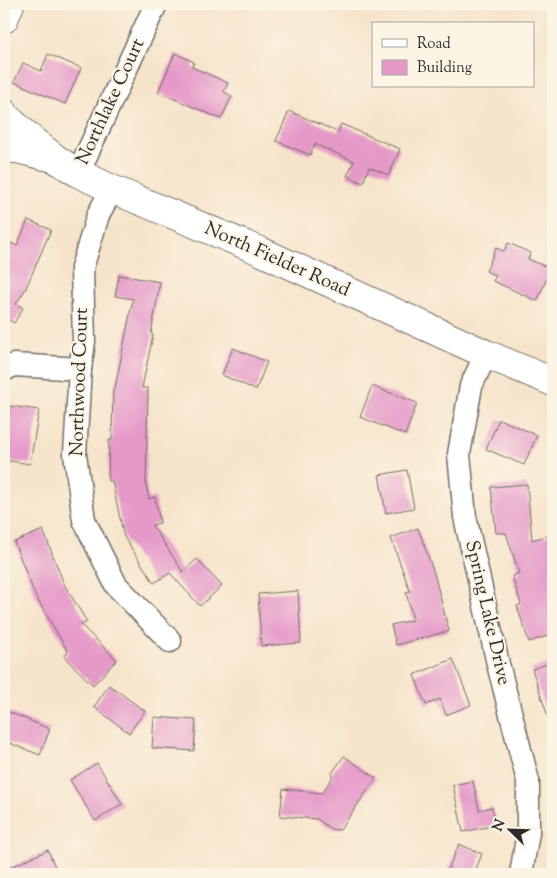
<svg xmlns="http://www.w3.org/2000/svg" width="557" height="878" viewBox="0 0 557 878" font-family="'Sorts Mill Goudy',serif">
  <rect width="100%" height="100%" fill="#fcf5e5"/>
  <filter id="ink" filterUnits="userSpaceOnUse"><feTurbulence type="fractalNoise" baseFrequency=".02" numOctaves="2"/><feDisplacementMap in="SourceGraphic" scale="10" xChannelSelector="R" yChannelSelector="G"/><feConvolveMatrix kernelMatrix="1 2 1 2 8 2 1 2 1" color-interpolation-filters="sRGB"/></filter>
  <filter id="wash" filterUnits="userSpaceOnUse"><feTurbulence type="fractalNoise" baseFrequency=".0096" numOctaves="4" result="noise"/><feDisplacementMap in="SourceGraphic" scale="20" xChannelSelector="R" yChannelSelector="G"/><feGaussianBlur stdDeviation="1.12" result="paint"/><feColorMatrix in="noise" values="0 0 0 0 0 0 0 0 0 0 0 0 0 0 0 0 0 1.4 0 .05"/><feComposite in="paint" operator="in"/></filter>
  <g filter="url(#wash)">
    <rect width="100%" height="100%" fill="#f6e4ca"/>
    <g id="blocks">
      <g fill="#e599c9">
        <path d="M 175,53 L 194,62 L 192,67 L 228,83 L 224,92 L 232,96 L 221,119 L 158,92 Z"/>
        <path d="M 48,54 L 81,68 L 65,104 L 14,82 L 23,63 L 41,71 Z"/>
        <path d="M 289,111 L 338,132 L 341,124 L 400,149 L 389,175 L 369,167 L 363,183 L 347,176 L 354,161 L 315,144 L 310,155 L 276,141 Z"/>
        <path d="M 28,220 L 51,230 L 25,290 L 16,304 L 23,308 L 14,323 L 6,318 L 4,322 L 4,240 L 17,246 Z"/>
        <path d="M 508,243 L 531,253 L 528,259 L 551,269 L 537,301 L 493,281 L 496,276 L 486,271 L 496,248 L 504,251 Z"/>
        <path d="M 119,275 L 160,282 L 151,334 L 153,335 L 142,388 L 148,388 L 146,485 L 149,499 L 155,497 L 160,523 L 152,525 L 183,572 L 197,559 L 222,586 L 200,606 L 170,573 L 154,583 L 124,537 L 112,481 L 108,481 L 109,440 L 112,440 L 113,388 L 115,388 L 133,299 L 115,296 Z"/>
        <path d="M 233,348 L 267,362 L 256,390 L 222,375 Z"/>
        <path d="M 372,386 L 417,403 L 405,435 L 360,417 Z"/>
        <path d="M 10,406 L 39,410 L 30,464 L 4,460 L 4,442 Z"/>
        <path d="M 499,419 L 537,435 L 524,465 L 486,449 Z"/>
        <path d="M 407,470 L 414,508 L 386,513 L 379,475 Z"/>
        <path d="M 527,484 L 532,540 L 553,534 L 553,634 L 529,642 L 517,606 L 521,604 L 512,576 L 519,573 L 506,533 L 496,533 L 491,487 Z"/>
        <path d="M 418,528 L 434,573 L 449,631 L 396,645 L 391,625 L 413,620 L 406,592 L 410,591 L 391,538 Z"/>
        <path d="M 43,530 L 64,584 L 87,622 L 81,625 L 117,660 L 93,685 L 64,657 L 68,652 L 35,595 L 14,542 Z"/>
        <path d="M 298,591 L 301,643 L 261,646 L 258,594 Z"/>
        <path d="M 453,659 L 471,705 L 446,715 L 440,699 L 426,705 L 414,675 Z"/>
        <path d="M 553,662 L 553,725 L 551,726 L 532,669 Z"/>
        <path d="M 109,685 L 145,711 L 129,733 L 94,707 Z"/>
        <path d="M 4,710 L 50,729 L 40,755 L 4,741 Z"/>
        <path d="M 154,717 L 196,720 L 194,751 L 152,748 Z"/>
        <path d="M 344,756 L 376,778 L 340,830 L 331,829 L 317,819 L 280,816 L 283,789 L 322,793 L 332,778 L 332,773 Z"/>
        <path d="M 97,763 L 122,804 L 95,821 L 70,780 Z"/>
        <path d="M 473,781 L 479,810 L 492,807 L 496,825 L 463,832 L 453,785 Z"/>
        <path d="M 459,844 L 482,854 L 474,874 L 446,874 Z"/>
        <path d="M 48,850 L 58,874 L 4,874 L 4,870 Z"/>
      </g>
    </g>
  </g>
  <g filter="url(#ink)">
    <use href="#blocks" fill-opacity="0" stroke="#726c63" stroke-width="1"/>
    <g fill="none" stroke-linecap="round" stroke-linejoin="round">
      <defs>
        <g id="minor">
          <path d="M 78,173 L 156,4"/>
          <path d="M 112,189 L 98,215 L 82,268 L 84,342 L 80,369 L 75,454 L 84,520 L 116,585 L 170,641"/>
          <path d="M 486,354 L 471,386 L 459,454 L 465,517 L 498,664 L 528,781 L 528,833 L 521,874"/>
          <path d="M 4,370 L 14,365 L 80,369"/>
        </g>
        <path id="major" d="M 35,148 L 56,159 L 78,173 L 112,189 L 260,251 L 486,354 L 553,382"/>
        <g id="highway">
          <path d="M 4,19 L 10,4"/>
          <path d="M 4,113 L 5,116 L 32,140 L 56,159"/>
          <path d="M 4,149 L 17,149 L 49,157"/>
        </g>
      </defs>
      <use href="#minor" stroke="#726c63" stroke-width="25"/>
      <use href="#major" stroke="#726c63" stroke-width="30"/>
      <use href="#highway" stroke="#726c63" stroke-width="30"/>
      <use href="#minor" stroke="#fff" stroke-width="22"/>
      <use href="#major" stroke="#fff" stroke-width="28"/>
      <use href="#highway" stroke="#fff" stroke-width="28"/>
    </g>
  </g>
  <g text-anchor="middle" dominant-baseline="central" stroke-width="4.5" stroke-linejoin="round" paint-order="stroke">
    <g font-size="19" fill="#2b2b2b" stroke="#fcf5e5">
      <text transform="translate(111 102) rotate(-65)">Northlake Court</text>
      <text transform="translate(277 260) rotate(24)">North Fielder Road</text>
      <text transform="translate(80 382) rotate(-88)">Northwood Court</text>
      <text transform="translate(487 613) rotate(77)">Spring Lake Drive</text>
    </g>
  </g>
  <rect width="557" height="878" fill="none" stroke="#fcf5e5" stroke-width="20"/>
  <rect x="372" y="22" width="162" height="65" fill="#fcf5e5" stroke="#a8a49b"/>
  <rect x="382" y="39" width="25" height="8" fill="#ffffff" stroke="#a8a49b"/>
  <text x="417" y="48" font-size="15" fill="#2b2b2b">Road</text>
  <rect x="382" y="60" width="25" height="15" fill="#e599c9" stroke="#a8a49b"/>
  <text x="417" y="72" font-size="15" fill="#2b2b2b">Building</text>
  <g transform="translate(510 830) rotate(293)" stroke="#fcf5e5" stroke-width="4" paint-order="stroke">
  <path d="M0-4L9 19L0 12L-9 19Z" fill="#2b2b2b"/>
  <text y="-8" font-size="14" font-weight="bold" text-anchor="middle" fill="#2b2b2b">N</text>
  </g>
</svg>
